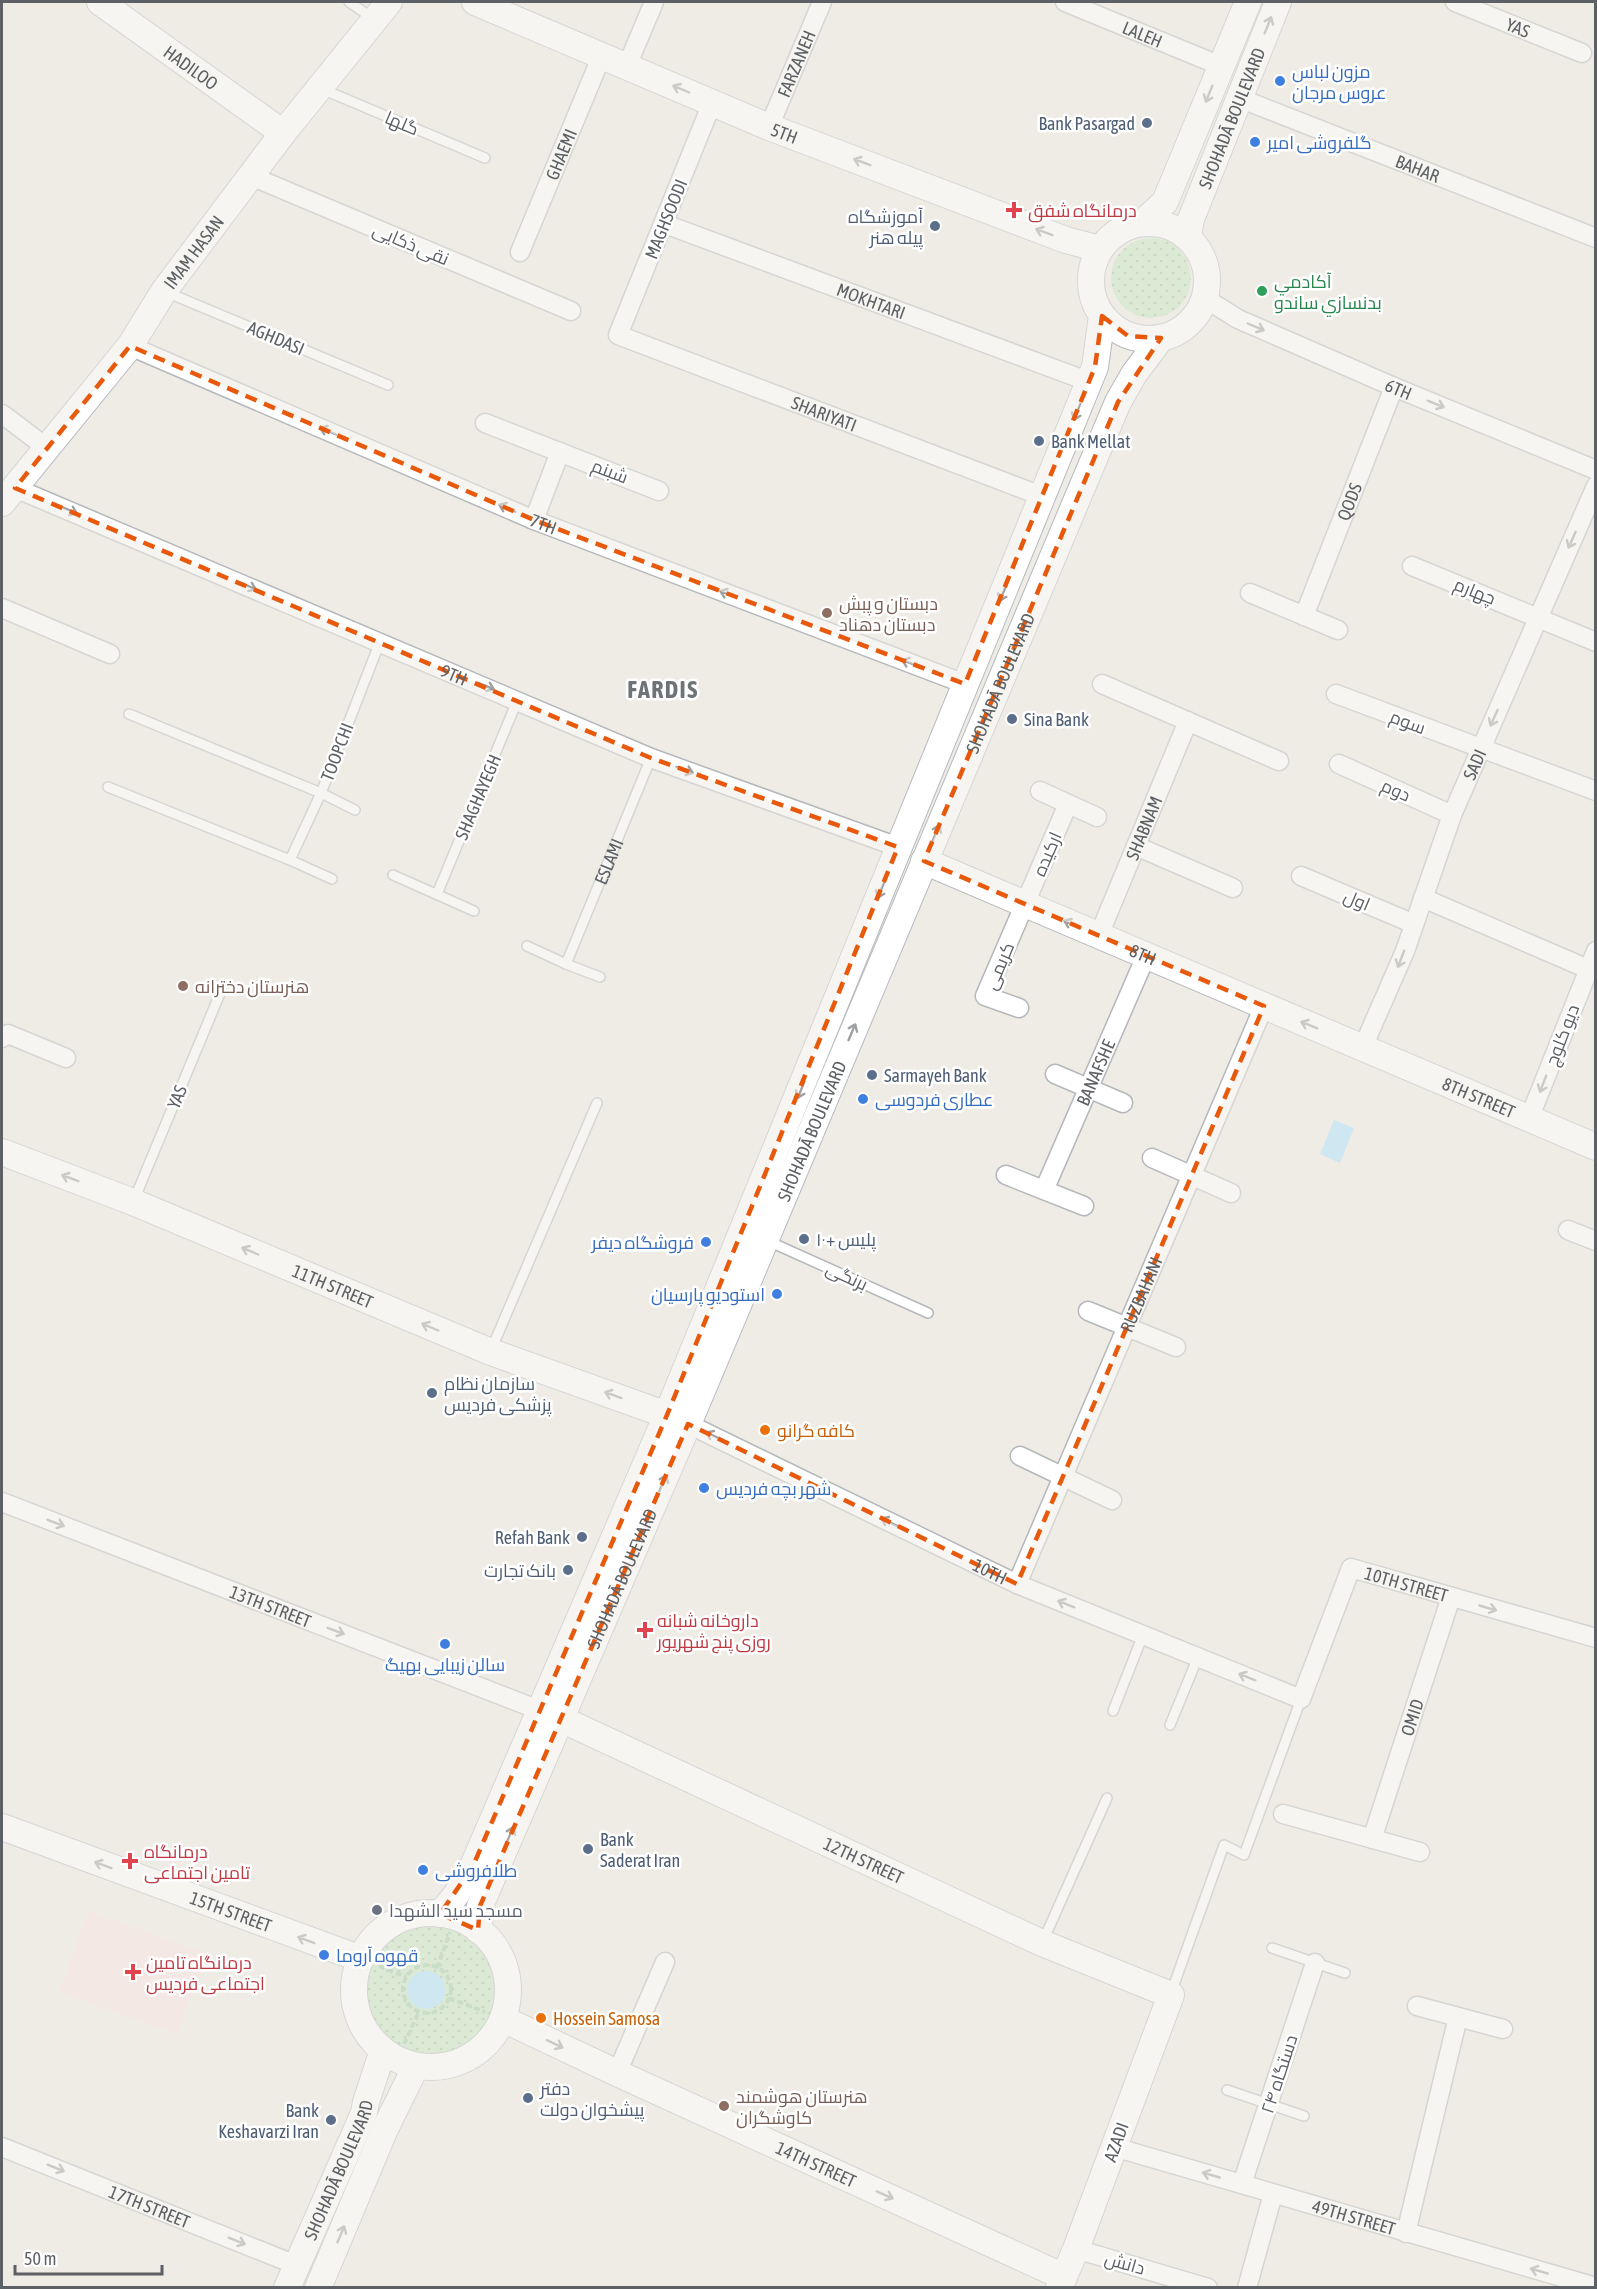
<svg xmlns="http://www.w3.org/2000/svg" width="1597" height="2289" viewBox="0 0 1597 2289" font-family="'Asap Condensed',Cairo,sans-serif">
  <defs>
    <pattern id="green-dots" width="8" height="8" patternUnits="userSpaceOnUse" patternTransform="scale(1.5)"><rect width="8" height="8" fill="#c5e6c2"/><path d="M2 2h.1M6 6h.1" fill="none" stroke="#a3bea1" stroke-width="1.8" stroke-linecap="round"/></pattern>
  </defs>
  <rect width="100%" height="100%" fill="#efece5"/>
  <path fill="#fbe2e2" d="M 88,1911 L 206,1953 L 178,2035 L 59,1992 Z"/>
  <g fill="url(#green-dots)">
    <circle cx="1151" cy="278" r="40"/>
    <circle cx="431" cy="1987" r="68"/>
  </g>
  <g fill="#a7dffd">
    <path d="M 1334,1120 L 1354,1128 L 1340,1163 L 1320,1154 Z"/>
    <circle cx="426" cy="1990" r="19"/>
  </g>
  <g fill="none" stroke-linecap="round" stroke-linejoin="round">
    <defs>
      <g id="lane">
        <path d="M 349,2 L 374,19"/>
        <path d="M 322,89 L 485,158"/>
        <path d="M 166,292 L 388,385"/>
        <path d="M 129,714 L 321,793 L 355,810"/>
        <path d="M 108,787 L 290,860 L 332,879"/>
        <path d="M 290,860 L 321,793 L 380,642"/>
        <path d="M 393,875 L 474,911"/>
        <path d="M 437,894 L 518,699"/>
        <path d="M 527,946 L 566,964 L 600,977"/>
        <path id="s1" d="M 566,964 L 651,758"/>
        <path d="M 134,1200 L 221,991"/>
        <path d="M 768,1241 L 928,1313"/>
        <path d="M 491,1350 L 597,1103"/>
        <path d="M 1113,1711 L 1143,1635"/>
        <path d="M 1170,1725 L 1198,1657"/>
        <path d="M 1043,1941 L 1107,1798"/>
        <path d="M 1272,1948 L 1345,1973"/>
        <path d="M 1171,1993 L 1224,1845 L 1244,1855 L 1301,1699"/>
        <path d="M 1227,2090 L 1304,2116"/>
      </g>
      <g id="street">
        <path id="s2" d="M 1065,2 L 1221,66"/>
        <path id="s3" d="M 1455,2 L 1582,53"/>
        <path d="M 627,66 L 654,2"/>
        <path id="s4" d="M 1239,98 L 1596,238"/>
        <path id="s5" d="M 712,103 L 618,335 L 1031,492"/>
        <path id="s6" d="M 769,127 L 822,2"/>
        <path d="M 251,176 L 571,311"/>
        <path id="s7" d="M 665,224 L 1079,378"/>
        <path id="s8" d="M 520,252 L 602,55"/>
        <path id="s9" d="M 1206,299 L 1238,319 L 1394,387 L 1596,470"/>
        <path id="s10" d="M 130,346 L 534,520 L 965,684"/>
        <path d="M 2,414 L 47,448"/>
        <path d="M 485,423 L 659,491"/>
        <path id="s11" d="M 15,488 L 651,758 L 898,847"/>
        <path d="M 534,520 L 560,452"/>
        <path d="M 1412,566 L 1596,642"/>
        <path d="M 1250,593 L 1338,630"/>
        <path d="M 2,608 L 110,654"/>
        <path id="s12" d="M 1304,616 L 1394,387"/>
        <path d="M 1102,684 L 1279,761"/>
        <path d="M 1336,694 L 1596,791"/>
        <path d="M 1339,764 L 1452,815"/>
        <path d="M 1040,791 L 1097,817"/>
        <path d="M 1136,846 L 1233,888"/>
        <path d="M 1301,876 L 1414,924"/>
        <path d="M 1423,898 L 1588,969"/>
        <path id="s13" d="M 1099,935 L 1188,721"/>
        <path d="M 1019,1008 L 985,996 L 1068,804"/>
        <path d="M 2,1038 L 8,1034 L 66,1058"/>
        <path id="s14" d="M 1363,1047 L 1405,951 L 1452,815 L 1596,486"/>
        <path d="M 1055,1074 L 1123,1103"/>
        <path d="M 1529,1119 L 1596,951"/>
        <path d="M 1152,1158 L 1231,1193"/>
        <path d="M 1006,1175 L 1084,1206"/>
        <path id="s15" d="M 1045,1188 L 1146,956"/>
        <path d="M 1568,1230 L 1596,1241"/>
        <path d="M 1088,1311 L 1176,1347"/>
        <path id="s16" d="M 688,1424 L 1017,1584 L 1301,1699 L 1351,1568 L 1596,1638"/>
        <path d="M 1020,1456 L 1112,1500"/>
        <path id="s17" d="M 2,1502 L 539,1710"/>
        <path id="s18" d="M 1017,1584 L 1264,1006"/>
        <path d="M 1283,1814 L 1420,1852"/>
        <path id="s19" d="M 1372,1839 L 1451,1597"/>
        <path d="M 1417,2006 L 1503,2029"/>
        <path d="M 617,2073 L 665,1962"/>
        <path id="s20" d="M 2,2147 L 296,2265"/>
        <path id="s21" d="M 1114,2147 L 1596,2287"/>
        <path d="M 1242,2184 L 1315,1963"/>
        <path d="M 1406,2233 L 1458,2017"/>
        <path d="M 1076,2249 L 1208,2288"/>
        <path d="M 1247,2288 L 1273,2194"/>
      </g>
      <g id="secondary">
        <path id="s22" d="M 100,2 L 283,133"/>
        <path id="s23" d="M 475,2 L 769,127 L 1066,240 L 1100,249"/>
        <circle cx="1149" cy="281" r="58"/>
        <path d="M 1142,223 L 1165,202 L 1248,2"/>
        <path id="s24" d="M 1188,236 L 1191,219 L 1278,2"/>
        <path id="s25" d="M 2,503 L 130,346 L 164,291 L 283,133 L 389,2"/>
        <path id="s26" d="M 924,861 L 1596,1147"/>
        <path id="s27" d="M 2,1152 L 133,1202 L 491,1352 L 667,1415"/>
        <path id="s28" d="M 561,1719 L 1042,1943 L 1171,1995 L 1076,2249 L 1059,2288"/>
        <path id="s29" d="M 2,1827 L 361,1959"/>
        <circle cx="431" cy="1990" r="77"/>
        <path d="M 440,1914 L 456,1895 L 473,1866 L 667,1415 L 1095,367 L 1102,316"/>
        <path id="s30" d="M 478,1930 L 480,1906 L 688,1424 L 1118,402 L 1134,374 L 1161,338"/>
        <path id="s31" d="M 503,2019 L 617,2073 L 1064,2277"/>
        <path id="s32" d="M 287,2288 L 364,2113 L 366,2102 L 383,2050"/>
        <path d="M 318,2288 L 385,2129 L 416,2066"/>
      </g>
    </defs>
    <use href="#lane" stroke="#b5b8bb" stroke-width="12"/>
    <use href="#street" stroke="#b5b8bb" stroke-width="21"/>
    <use href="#secondary" stroke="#b6babe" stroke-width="28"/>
    <g stroke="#9cc9a5" stroke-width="4" stroke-dasharray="6 3" stroke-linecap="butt">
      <circle cx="427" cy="1989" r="24"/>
      <path d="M 379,1966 L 406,1977"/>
      <path d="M 437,1968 L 450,1932"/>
      <path d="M 449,1998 L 485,2012"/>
      <path d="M 404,2044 L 419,2012"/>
    </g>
    <use href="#lane" stroke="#fff" stroke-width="9"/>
    <use href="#street" stroke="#fff" stroke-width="18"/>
    <use href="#secondary" stroke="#fff" stroke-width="26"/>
  </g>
  <defs><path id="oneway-shaft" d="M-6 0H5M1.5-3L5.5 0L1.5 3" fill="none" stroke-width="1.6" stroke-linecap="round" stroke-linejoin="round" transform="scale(1.5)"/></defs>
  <g stroke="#9ea0a3">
    <use href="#oneway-shaft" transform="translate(1268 25) rotate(-68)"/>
    <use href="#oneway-shaft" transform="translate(681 89) rotate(-157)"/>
    <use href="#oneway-shaft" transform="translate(1209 94) rotate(112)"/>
    <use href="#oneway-shaft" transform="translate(862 162) rotate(-159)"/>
    <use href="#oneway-shaft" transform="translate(1044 232) rotate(-159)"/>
    <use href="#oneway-shaft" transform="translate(1256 327) rotate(23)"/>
    <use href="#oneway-shaft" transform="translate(1436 404) rotate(22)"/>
    <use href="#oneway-shaft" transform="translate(1077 412) rotate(111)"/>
    <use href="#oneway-shaft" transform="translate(328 431) rotate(-157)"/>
    <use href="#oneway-shaft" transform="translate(507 508) rotate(-157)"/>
    <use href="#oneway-shaft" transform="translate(69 510) rotate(23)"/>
    <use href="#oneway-shaft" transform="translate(1572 540) rotate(114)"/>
    <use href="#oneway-shaft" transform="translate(248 586) rotate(23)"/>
    <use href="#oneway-shaft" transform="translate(1003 593) rotate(112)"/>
    <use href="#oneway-shaft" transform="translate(728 594) rotate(-159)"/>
    <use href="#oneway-shaft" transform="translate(910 663) rotate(-159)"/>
    <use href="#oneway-shaft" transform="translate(486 686) rotate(22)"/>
    <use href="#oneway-shaft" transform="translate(1494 718) rotate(114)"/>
    <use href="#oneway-shaft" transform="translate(685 770) rotate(20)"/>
    <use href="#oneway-shaft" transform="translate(936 833) rotate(-67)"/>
    <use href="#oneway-shaft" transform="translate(881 890) rotate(112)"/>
    <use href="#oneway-shaft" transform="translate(1072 924) rotate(-157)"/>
    <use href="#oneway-shaft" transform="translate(1401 959) rotate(111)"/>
    <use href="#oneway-shaft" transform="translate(1309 1025) rotate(-158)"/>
    <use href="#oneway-shaft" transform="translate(852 1032) rotate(-67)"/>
    <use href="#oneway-shaft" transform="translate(1543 1084) rotate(111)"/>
    <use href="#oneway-shaft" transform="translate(801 1090) rotate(112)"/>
    <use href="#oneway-shaft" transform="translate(70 1178) rotate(-159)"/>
    <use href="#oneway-shaft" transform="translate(250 1251) rotate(-157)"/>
    <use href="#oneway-shaft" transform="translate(430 1327) rotate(-157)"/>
    <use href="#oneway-shaft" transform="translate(613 1395) rotate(-160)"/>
    <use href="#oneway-shaft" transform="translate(714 1436) rotate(-154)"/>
    <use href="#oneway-shaft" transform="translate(663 1483) rotate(-67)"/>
    <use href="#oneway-shaft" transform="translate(889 1522) rotate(-154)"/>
    <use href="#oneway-shaft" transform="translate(56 1523) rotate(21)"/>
    <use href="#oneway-shaft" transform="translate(1066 1604) rotate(-158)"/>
    <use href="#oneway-shaft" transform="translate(1488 1608) rotate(16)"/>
    <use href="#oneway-shaft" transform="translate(336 1631) rotate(21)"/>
    <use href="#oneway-shaft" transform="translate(1247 1677) rotate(-158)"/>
    <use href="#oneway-shaft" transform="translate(510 1835) rotate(-67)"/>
    <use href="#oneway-shaft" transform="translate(103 1865) rotate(-160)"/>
    <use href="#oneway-shaft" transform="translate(306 1940) rotate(-160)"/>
    <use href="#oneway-shaft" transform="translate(555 2044) rotate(25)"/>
    <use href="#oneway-shaft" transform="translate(56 2168) rotate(22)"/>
    <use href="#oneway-shaft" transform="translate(1211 2175) rotate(-164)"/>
    <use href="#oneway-shaft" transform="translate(885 2195) rotate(24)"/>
    <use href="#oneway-shaft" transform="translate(341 2234) rotate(-67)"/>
    <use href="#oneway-shaft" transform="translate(237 2241) rotate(22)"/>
    <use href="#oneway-shaft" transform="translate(1539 2271) rotate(-164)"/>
  </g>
  <path d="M0 0H1597V2289H0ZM 1102,316 L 1128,336 L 1161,338 L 1118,402 L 924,861 L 1264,1006 L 1017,1584 L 688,1424 L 480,1906 L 478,1930 L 440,1914 L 473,1866 L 667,1415 L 898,847 L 651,758 L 15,488 L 130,346 L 534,520 L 965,684 L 1095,367 Z" fill="#efece5" fill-opacity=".55" fill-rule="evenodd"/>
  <path fill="none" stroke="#e8590c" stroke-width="4.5" stroke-dasharray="12 8" stroke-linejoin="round" d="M 1102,316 L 1128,336 L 1161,338 L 1118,402 L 924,861 L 1264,1006 L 1017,1584 L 688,1424 L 480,1906 L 478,1930 L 440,1914 L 473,1866 L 667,1415 L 898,847 L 651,758 L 15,488 L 130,346 L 534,520 L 965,684 L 1095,367 Z"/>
  <g fill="#3f7fe0" stroke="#fff" stroke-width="2">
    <circle cx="1280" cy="81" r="6"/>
    <circle cx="1255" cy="142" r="6"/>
    <circle cx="863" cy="1099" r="6"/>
    <circle cx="706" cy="1242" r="6"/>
    <circle cx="777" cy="1294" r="6"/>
    <circle cx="704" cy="1488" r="6"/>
    <circle cx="445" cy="1644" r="6"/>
    <circle cx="423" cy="1870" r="6"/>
    <circle cx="324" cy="1955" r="6"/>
  </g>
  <g fill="#5c6f8a" stroke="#fff" stroke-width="2">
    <circle cx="1147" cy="123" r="6"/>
    <circle cx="935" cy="226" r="6"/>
    <circle cx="1039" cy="441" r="6"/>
    <circle cx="1012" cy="719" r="6"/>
    <circle cx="872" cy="1075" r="6"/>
    <circle cx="804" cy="1239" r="6"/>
    <circle cx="432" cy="1393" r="6"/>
    <circle cx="582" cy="1537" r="6"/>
    <circle cx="568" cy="1570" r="6"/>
    <circle cx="588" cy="1849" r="6"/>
    <circle cx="528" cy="2098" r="6"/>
    <circle cx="331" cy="2120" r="6"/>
  </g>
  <g fill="#e0444e" stroke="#fff" stroke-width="2">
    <path d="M1011 201h6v6h6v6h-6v6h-6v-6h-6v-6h6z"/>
    <path d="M642 1621h6v6h6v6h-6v6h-6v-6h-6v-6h6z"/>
    <path d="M127 1852h6v6h6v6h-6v6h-6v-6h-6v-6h6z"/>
    <path d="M130 1963h6v6h6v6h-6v6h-6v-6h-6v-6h6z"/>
  </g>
  <circle fill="#2e9e5b" stroke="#fff" stroke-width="2" cx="1262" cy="291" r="6"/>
  <g fill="#8d6e63" stroke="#fff" stroke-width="2">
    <circle cx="827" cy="613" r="6"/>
    <circle cx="183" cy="986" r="6"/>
    <circle cx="724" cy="2106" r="6"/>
  </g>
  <g fill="#e8710a" stroke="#fff" stroke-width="2">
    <circle cx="765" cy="1430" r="6"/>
    <circle cx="541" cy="2018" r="6"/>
  </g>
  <circle fill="#6b7280" stroke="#fff" stroke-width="2" cx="377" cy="1910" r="6"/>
  <g text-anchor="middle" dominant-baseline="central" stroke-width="5" stroke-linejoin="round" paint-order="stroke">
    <g font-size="18" fill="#5d6165" stroke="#fff">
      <text stroke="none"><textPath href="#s3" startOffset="68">YAS</textPath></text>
      <text stroke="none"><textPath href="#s2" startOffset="84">LALEH</textPath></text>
      <text stroke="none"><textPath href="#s6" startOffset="69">FARZANEH</textPath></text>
      <text stroke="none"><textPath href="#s22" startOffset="112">HADILOO</textPath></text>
      <text stroke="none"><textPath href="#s24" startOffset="126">SHOHADĀ BOULEVARD</textPath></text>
      <text transform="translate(402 123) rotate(23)">گلها</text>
      <text stroke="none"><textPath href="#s23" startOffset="336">5TH</textPath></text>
      <text stroke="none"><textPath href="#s8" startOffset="106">GHAEMI</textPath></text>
      <text stroke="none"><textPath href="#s4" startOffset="192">BAHAR</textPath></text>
      <text transform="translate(666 219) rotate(-68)">MAGHSOODI</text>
      <text transform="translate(411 244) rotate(23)">نقی ذکایی</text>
      <text stroke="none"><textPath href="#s25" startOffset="316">IMAM HASAN</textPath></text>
      <text stroke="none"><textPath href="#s7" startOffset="220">MOKHTARI</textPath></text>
      <text transform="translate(276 338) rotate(23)">AGHDASI</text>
      <text stroke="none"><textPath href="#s9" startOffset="213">6TH</textPath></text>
      <text stroke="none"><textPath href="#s5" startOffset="471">SHARIYATI</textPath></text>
      <text transform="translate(610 471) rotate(21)">شبنم</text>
      <text stroke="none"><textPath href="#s12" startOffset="123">QODS</textPath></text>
      <text stroke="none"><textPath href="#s10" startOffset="450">7TH</textPath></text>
      <text transform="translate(1475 591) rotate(22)">چهارم</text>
      <text stroke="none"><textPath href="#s11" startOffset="477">9TH</textPath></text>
      <text stroke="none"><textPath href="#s30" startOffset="1353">SHOHADĀ BOULEVARD</textPath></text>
      <text transform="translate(1408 722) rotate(21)">سوم</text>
      <text transform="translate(337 752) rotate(-69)">TOOPCHI</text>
      <text stroke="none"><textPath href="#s14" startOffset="304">SADI</textPath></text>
      <text transform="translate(1396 790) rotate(24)">دوم</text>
      <text transform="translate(478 797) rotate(-67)">SHAGHAYEGH</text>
      <text stroke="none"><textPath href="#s13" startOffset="116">SHABNAM</textPath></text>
      <text transform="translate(1047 854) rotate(-67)">ارکیده</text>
      <text stroke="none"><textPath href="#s1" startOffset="111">ESLAMI</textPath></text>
      <text transform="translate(1357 900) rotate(23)">اول</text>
      <text stroke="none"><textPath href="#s26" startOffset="238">8TH</textPath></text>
      <text transform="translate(999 966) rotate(-67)">کریمی</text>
      <text transform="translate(1562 1035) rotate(-69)">دیو کلوچ</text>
      <text stroke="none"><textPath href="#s15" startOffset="126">BANAFSHE</textPath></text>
      <text transform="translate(177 1097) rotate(-67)">YAS</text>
      <text stroke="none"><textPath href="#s26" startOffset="603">8TH STREET</textPath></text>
      <text stroke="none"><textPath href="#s30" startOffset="867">SHOHADĀ BOULEVARD</textPath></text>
      <text transform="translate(847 1276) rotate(25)">برنگی</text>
      <text stroke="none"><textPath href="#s27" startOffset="357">11TH STREET</textPath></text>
      <text stroke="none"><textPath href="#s18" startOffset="315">RUZBAHANI</textPath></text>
      <text stroke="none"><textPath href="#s16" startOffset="336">10TH</textPath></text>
      <text stroke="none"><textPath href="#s30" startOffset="381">SHOHADĀ BOULEVARD</textPath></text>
      <text stroke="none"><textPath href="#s16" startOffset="870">10TH STREET</textPath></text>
      <text stroke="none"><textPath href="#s17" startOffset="288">13TH STREET</textPath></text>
      <text stroke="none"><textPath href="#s19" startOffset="128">OMID</textPath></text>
      <text stroke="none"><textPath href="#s28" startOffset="334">12TH STREET</textPath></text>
      <text stroke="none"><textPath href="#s29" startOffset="244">15TH STREET</textPath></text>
      <text transform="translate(1279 2074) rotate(-72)">۲۴ دستگاه</text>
      <text transform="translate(1116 2142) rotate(-70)">AZADI</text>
      <text stroke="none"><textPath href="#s31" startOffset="345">14TH STREET</textPath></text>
      <text stroke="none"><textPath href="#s32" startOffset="129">SHOHADĀ BOULEVARD</textPath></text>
      <text stroke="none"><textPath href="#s20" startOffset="159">17TH STREET</textPath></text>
      <text stroke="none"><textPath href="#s21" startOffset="250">49TH STREET</textPath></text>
      <text transform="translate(1125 2263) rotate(16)">دانش</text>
    </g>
    <g font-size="18" fill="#366cbe" stroke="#fff" text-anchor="start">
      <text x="1292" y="71">مزون لباس<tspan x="1292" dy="21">عروس مرجان</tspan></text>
      <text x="1267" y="142">گلفروشی امیر</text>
      <text x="875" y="1099">عطاری فردوسی</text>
      <text x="694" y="1242" text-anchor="end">فروشگاه دیفر</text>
      <text x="765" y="1294" text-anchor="end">استودیو پارسیان</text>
      <text x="716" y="1488">شهر بچه فردیس</text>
      <text x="445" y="1664" text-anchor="middle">سالن زیبایی بهیگ</text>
      <text x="435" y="1870">طلافروشی</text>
      <text x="336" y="1955">قهوه آروما</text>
    </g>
    <g font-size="18" fill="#4e5e75" stroke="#fff" text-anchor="start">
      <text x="1135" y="123" text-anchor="end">Bank Pasargad</text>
      <text x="923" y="216" text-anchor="end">آموزشگاه<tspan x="923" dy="21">پیله هنر</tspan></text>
      <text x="1051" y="441">Bank Mellat</text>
      <text x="1024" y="719">Sina Bank</text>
      <text x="884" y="1075">Sarmayeh Bank</text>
      <text x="816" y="1239">پلیس +۱۰</text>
      <text x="444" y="1383">سازمان نظام<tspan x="444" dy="21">پزشکی فردیس</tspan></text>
      <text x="570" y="1537" text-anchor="end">Refah Bank</text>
      <text x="556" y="1570" text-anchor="end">بانک تجارت</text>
      <text x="600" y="1839">Bank<tspan x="600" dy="21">Saderat Iran</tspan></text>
      <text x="540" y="2088">دفتر<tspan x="540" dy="21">پیشخوان دولت</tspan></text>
      <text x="319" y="2110" text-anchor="end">Bank<tspan x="319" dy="21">Keshavarzi Iran</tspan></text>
    </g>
    <g font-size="18" fill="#be3a42" stroke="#fff" text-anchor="start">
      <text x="1028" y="210">درمانگاه شفق</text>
      <text x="657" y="1620">داروخانه شبانه<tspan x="657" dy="21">روزی پنج شهریور</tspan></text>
      <text x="144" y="1851">درمانگاه<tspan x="144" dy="21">تامین اجتماعى</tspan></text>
      <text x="146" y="1962">درمانگاه تامین<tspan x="146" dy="21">اجتماعی فردیس</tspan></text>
    </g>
    <g font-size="18" fill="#27864d" stroke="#fff" text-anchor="start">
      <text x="1274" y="281">آكادمي<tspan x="1274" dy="21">بدنسازي ساندو</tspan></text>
    </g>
    <g font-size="18" fill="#785e54" stroke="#fff" text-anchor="start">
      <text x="839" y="603">دبستان و پبش<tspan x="839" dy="21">دبستان دهناد</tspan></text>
      <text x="195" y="986">هنرستان دخترانه</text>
      <text x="736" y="2096">هنرستان هوشمند<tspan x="736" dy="21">کاوشگران</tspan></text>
    </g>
    <g font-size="18" fill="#c56008" stroke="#fff" text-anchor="start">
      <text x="777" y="1430">کافه گرانو</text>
      <text x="553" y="2018">Hossein Samosa</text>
    </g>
    <g font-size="18" fill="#5b616d" stroke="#fff" text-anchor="start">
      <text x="389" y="1910">مسجد سید الشهدا</text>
    </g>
    <g font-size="24" font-weight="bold" letter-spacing="1.5" fill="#6e7377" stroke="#fff">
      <text x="663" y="689">FARDIS</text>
    </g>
  </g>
  <rect width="1597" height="2289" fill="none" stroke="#5d6165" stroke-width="6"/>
  <path d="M15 2265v9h147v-9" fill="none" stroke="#5d6165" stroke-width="3"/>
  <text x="24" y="2265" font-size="18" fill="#5d6165" stroke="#ffffff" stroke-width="4.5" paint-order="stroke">50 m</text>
</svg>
